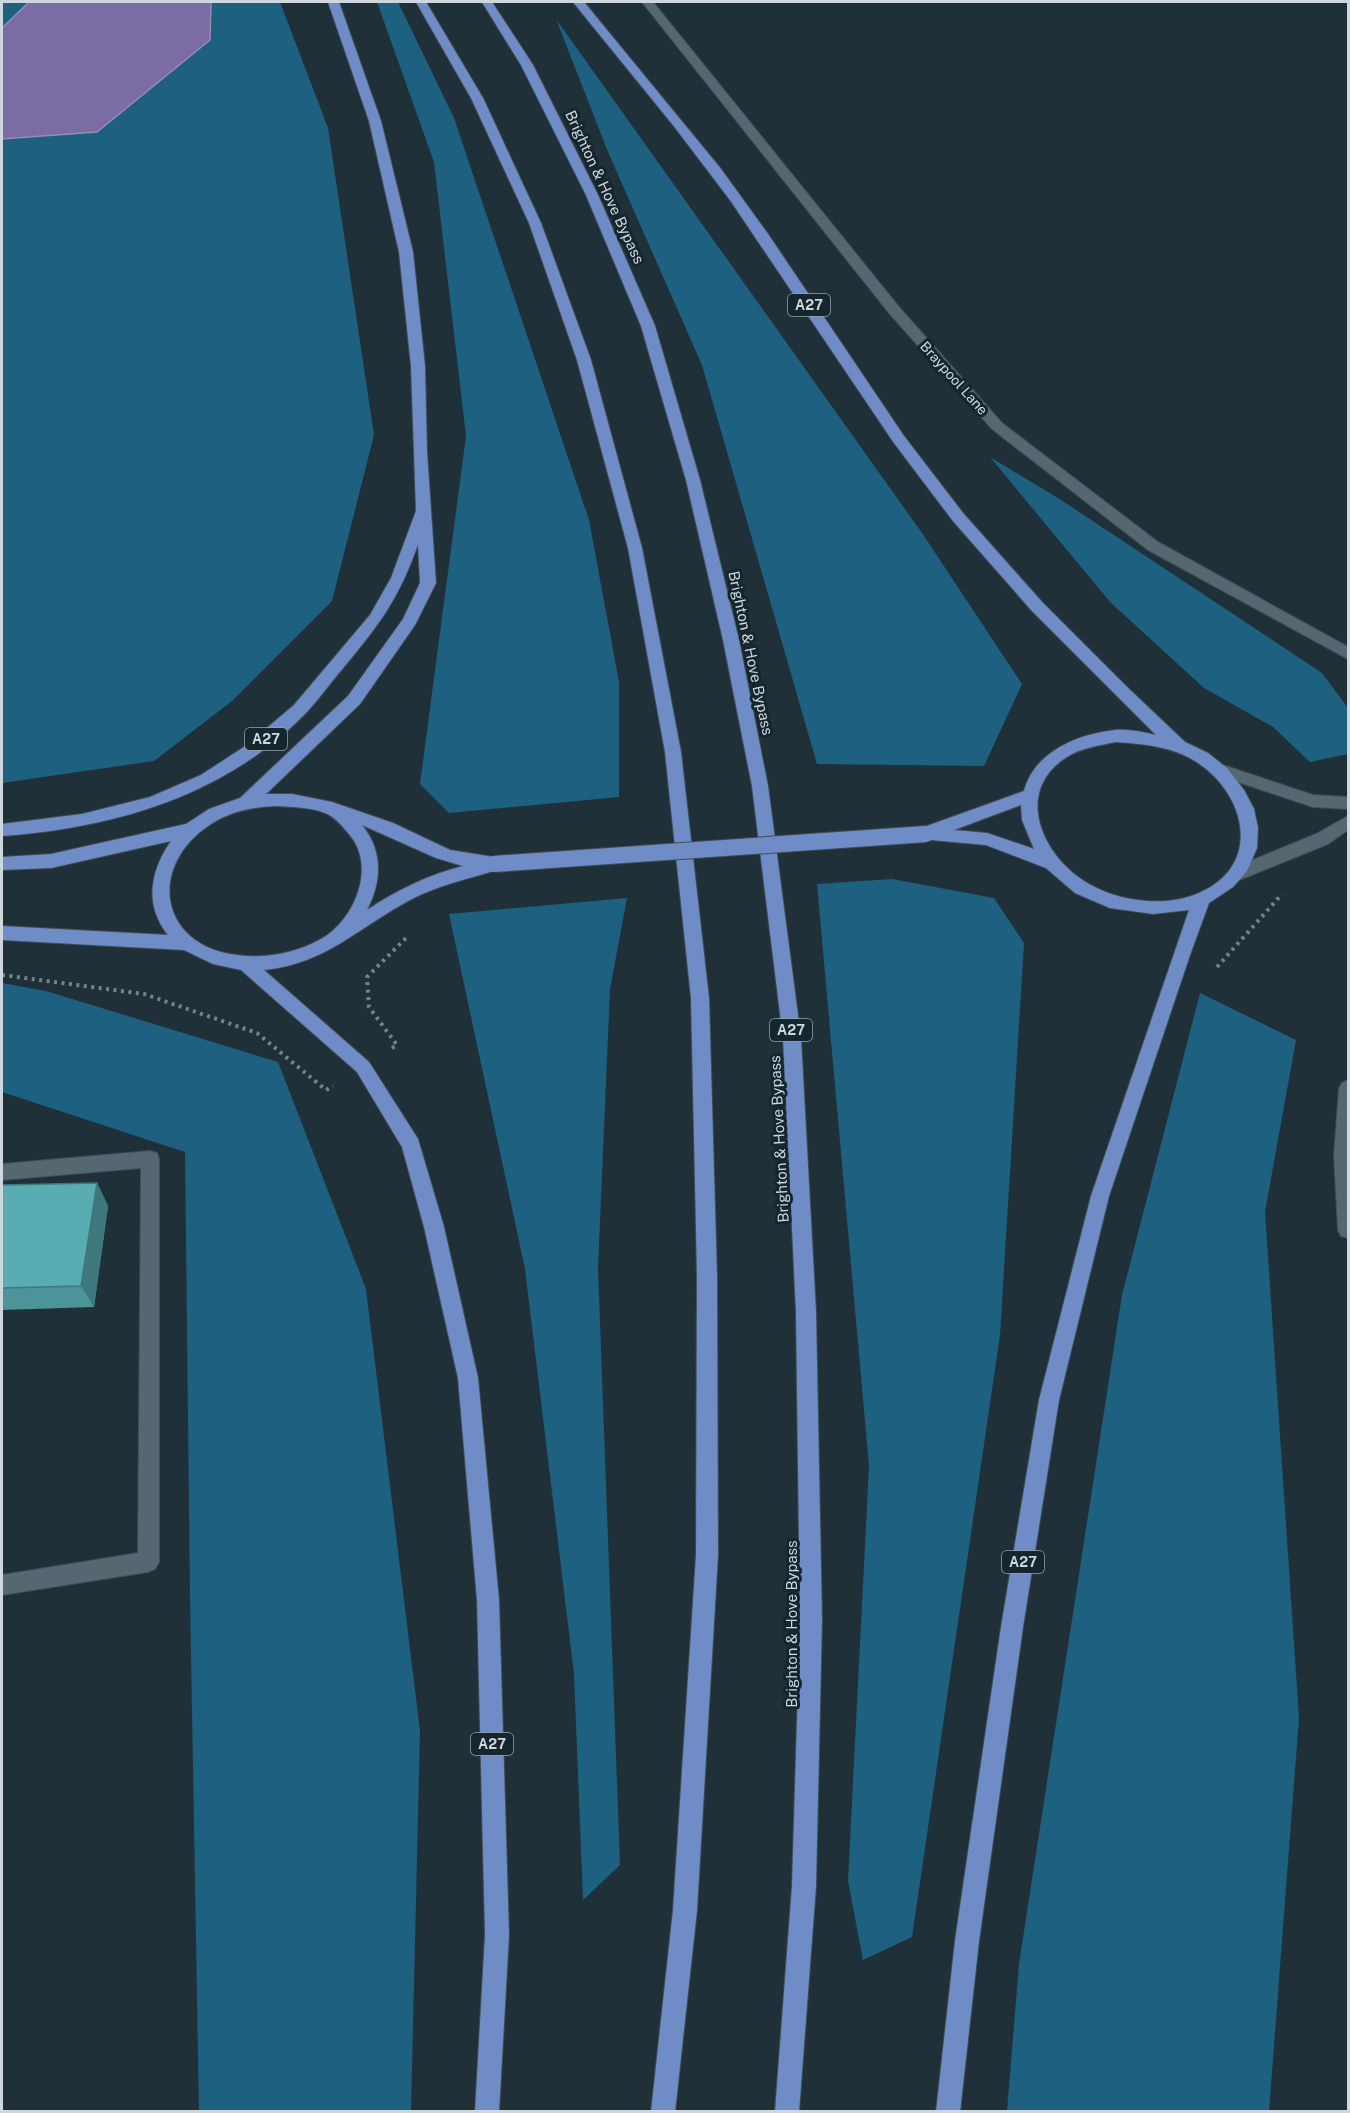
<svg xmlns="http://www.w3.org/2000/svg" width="1350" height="2113" viewBox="0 0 1350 2113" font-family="'Public Sans',sans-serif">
  <rect width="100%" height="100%" fill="#203039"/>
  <g fill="#1e6080">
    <path d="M 2,2 L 29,2 L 2,28 Z"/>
    <path d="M 211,2 L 280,2 L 328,128 L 374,435 L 332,601 L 232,701 L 154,761 L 2,783 L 2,139 L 97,132 L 210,40 Z"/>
    <path d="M 377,2 L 398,2 L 454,118 L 589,520 L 619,682 L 619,797 L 449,813 L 420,784 L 466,436 L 434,162 Z"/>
    <path d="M 556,19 L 922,533 L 1022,684 L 984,766 L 817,764 L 702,365 L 608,152 Z"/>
    <path d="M 990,457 L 1058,498 L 1322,673 L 1348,708 L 1348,754 L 1310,762 L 1273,727 L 1204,688 L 1110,602 Z"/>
    <path d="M 892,879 L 994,898 L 1024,943 L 1000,1335 L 912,1937 L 863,1960 L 848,1881 L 869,1466 L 817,884 Z"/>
    <path d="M 627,898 L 610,989 L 598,1268 L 620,1865 L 583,1900 L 574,1674 L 525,1269 L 449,914 Z"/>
    <path d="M 2,983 L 46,991 L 278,1062 L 366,1289 L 420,1731 L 411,2111 L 199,2111 L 190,1595 L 185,1152 L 2,1092 Z"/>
    <path d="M 1200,993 L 1296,1040 L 1265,1212 L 1299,1718 L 1269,2111 L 1007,2111 L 1019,1964 L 1122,1295 Z"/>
  </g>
  <path fill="#7b6da3" stroke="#948db4" stroke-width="1.5" d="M 29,2 L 211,2 L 210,40 L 97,132 L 2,139 L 2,28 Z"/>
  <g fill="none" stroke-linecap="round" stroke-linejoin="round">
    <defs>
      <g id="minor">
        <path d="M 642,2 L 653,2 L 899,307 L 1002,423 L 1158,542 L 1348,647 L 1348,659 L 1148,550 L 992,429 L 889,313 Z"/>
        <path d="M 1220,764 L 1313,795 L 1348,797 L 1348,809 L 1313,807 L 1214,774 L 1212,770 L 1214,766 Z"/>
        <path d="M 1348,816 L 1348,830 L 1328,844 L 1237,881 L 1231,879 L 1229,874 L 1231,869 L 1316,834 Z"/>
        <path d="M 1348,1080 L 1348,1238 L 1341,1236 L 1338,1230 L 1334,1157 L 1339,1088 L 1342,1083 Z"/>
        <path d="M 150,1151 L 157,1153 L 159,1159 L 159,1562 L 155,1569 L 148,1572 L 2,1595 L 2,1575 L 138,1553 L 141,1168 L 2,1180 L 2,1164 Z"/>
      </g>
      <g id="highway">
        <path d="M 328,2 L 339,2 L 381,121 L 413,252 L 425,366 L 427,452 L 436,583 L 415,625 L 360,704 L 266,794 L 292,794 L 332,802 L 393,823 L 450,850 L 494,857 L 500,859 L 502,864 L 500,869 C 469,879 437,885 408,901 C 358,928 325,964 264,970 L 369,1062 L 418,1139 L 444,1227 L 478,1378 L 499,1600 L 509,1935 L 499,2112 L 475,2112 L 485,1935 L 477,1600 L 458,1378 L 424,1227 L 402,1147 L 357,1072 L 241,970 L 213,964 L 184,950 L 2,940 L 2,926 L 168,935 C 144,905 150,871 171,841 L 51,868 L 2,870 L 2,857 L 51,854 L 186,824 L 209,809 L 240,798 L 348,696 L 403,619 L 420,583 L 418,544 C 400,597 379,625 344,667 C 331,682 319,699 306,713 C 225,796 114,828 2,836 L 2,824 L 82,814 L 150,797 L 201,775 L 247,745 L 294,705 L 370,615 L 391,578 L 416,511 L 411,366 L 399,252 L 369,121 ZM 276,806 C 292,807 310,807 325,813 C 334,816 343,827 349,834 C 377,866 355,920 321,939 C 296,953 266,959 237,955 C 158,946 147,865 211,824 C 231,811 253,807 276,806 ZM 362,825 L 436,858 L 463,866 C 428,875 397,890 367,910 C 382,881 383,851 362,825 Z"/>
        <path d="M 416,2 L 426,2 L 483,98 L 541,223 L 591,360 L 642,548 L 681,752 L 709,998 L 717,1276 L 718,1555 L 697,1910 L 675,2112 L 651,2112 L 673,1910 L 696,1555 L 697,1276 L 691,998 L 665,752 L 628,548 L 577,360 L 529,223 L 471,98 Z"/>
        <path d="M 482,2 L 492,2 L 533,65 L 598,195 L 655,326 L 700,480 L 739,640 L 768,786 L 801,1038 L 816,1312 L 822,1620 L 816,1886 L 799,2112 L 775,2112 L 792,1886 L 800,1620 L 796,1312 L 783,1038 L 752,786 L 723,640 L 686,480 L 641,326 L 586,195 L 521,65 Z"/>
        <path d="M 573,2 L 584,2 L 721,169 L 768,234 L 904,436 L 963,513 L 1043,603 L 1127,687 L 1185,742 L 1208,753 L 1227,768 L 1244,790 L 1254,809 L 1258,828 L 1257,848 L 1247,871 L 1233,887 L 1209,903 L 1190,955 L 1109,1196 L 1059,1400 L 1023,1627 L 979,1941 L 960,2112 L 936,2112 L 955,1941 L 1001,1627 L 1039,1400 L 1091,1196 L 1189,910 L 1153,914 L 1110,908 L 1075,893 L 1046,868 L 986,845 L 920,839 L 918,834 L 924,827 L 1024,791 C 1034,752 1078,734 1115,730 C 1128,729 1143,732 1156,735 L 1032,611 L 953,521 L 894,443 L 730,200 L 673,125 ZM 1116,742 C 1143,744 1171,746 1195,761 C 1248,794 1264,869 1194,895 C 1162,907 1118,901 1089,884 C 1040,856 1011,787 1072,754 C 1086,747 1101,745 1116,742 ZM 1021,805 L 1022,820 L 1034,849 L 987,833 L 954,830 Z"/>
      </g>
    </defs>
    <use href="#minor" stroke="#3f4d55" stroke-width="2"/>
    <use href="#highway" stroke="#3f4d55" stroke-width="2"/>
    <g stroke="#76838b" stroke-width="4" stroke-dasharray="3 4.5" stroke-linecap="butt">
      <path d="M 1217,967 L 1282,894"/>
      <path d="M 2,975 L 144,994 L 257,1033 L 326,1090 L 333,1086"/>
      <path d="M 392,1048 L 397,1045 L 369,1007 L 367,977 L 407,937"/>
    </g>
    <use href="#minor" fill="#556771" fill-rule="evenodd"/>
    <use href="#highway" fill="#6f8cc7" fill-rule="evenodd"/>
    <defs>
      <path id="highway-bridge" d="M 494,864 L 926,834"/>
    </defs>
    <use href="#highway-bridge" stroke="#3f4d55" stroke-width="18" stroke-linecap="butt"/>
    <use href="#highway-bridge" stroke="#6f8cc7" stroke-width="16"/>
  </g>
  <path fill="#4c9499" d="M 97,1183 L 108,1206 L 94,1307 L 2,1310 L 2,1185 Z"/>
  <path fill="#3e787d" d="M 97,1183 L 108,1206 L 94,1307 L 81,1286 Z"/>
  <path fill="#58acb2" stroke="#3e787d" stroke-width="1.5" d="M 97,1183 L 81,1286 L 2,1288 L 2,1185 Z"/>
  <g text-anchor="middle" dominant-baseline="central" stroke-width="6" stroke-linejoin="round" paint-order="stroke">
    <g fill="#16262f" stroke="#96a2a9" stroke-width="1.5">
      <rect x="788" y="294" width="42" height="22" rx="4.5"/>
      <rect x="245" y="728" width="42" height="22" rx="4.5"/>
      <rect x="770" y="1019" width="42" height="22" rx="4.5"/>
      <rect x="1002" y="1551" width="42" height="22" rx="4.5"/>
      <rect x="471" y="1733" width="42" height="22" rx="4.5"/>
    </g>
    <g font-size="14" font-weight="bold" fill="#cdd7dd">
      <text x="809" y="305">A27</text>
      <text x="266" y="739">A27</text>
      <text x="791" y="1030">A27</text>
      <text x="1023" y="1562">A27</text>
      <text x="492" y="1744">A27</text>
    </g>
    <g font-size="14" fill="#cdd7dd" stroke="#16262f">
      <text transform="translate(954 378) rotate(48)">Braypool Lane</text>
    </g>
    <g font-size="15" fill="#cdd7dd" stroke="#16262f">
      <text transform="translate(605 187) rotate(65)">Brighton &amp; Hove Bypass</text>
      <text transform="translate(751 653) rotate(78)">Brighton &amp; Hove Bypass</text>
      <text transform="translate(779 1139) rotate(-93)">Brighton &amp; Hove Bypass</text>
      <text transform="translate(791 1624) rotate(-90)">Brighton &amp; Hove Bypass</text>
    </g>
  </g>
  <rect width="1350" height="2113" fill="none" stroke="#cdd7dd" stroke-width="6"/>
</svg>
